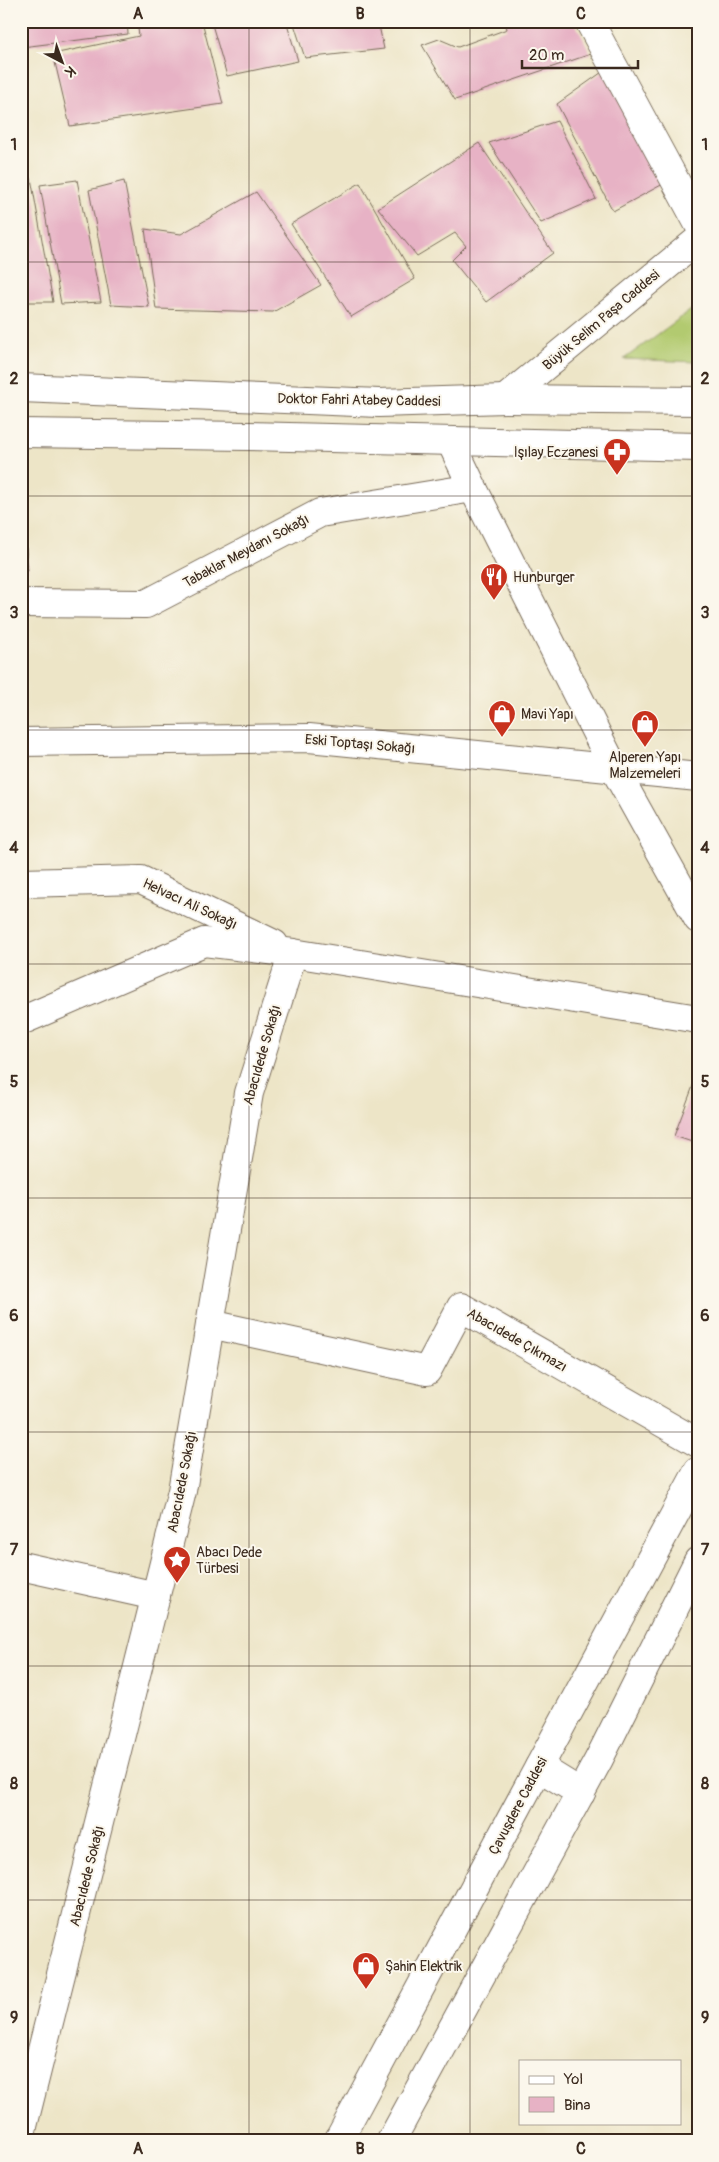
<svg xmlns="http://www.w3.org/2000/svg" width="719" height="2162" viewBox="0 0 719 2162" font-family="Pangolin,sans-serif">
  <rect width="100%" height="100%" fill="#fbf7ec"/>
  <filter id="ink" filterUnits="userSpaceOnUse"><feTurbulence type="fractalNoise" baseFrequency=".02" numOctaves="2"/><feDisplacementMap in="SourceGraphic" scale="10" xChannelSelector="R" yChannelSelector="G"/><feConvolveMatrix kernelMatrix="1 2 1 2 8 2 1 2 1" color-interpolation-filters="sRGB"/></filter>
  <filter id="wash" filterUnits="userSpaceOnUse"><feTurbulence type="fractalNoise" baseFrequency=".0096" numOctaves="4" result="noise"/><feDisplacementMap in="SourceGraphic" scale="20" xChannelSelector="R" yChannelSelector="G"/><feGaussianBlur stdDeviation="1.12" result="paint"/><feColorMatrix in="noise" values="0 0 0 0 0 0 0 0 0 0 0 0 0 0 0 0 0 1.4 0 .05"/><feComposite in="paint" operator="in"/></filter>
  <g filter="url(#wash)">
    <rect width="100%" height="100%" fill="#ede5c7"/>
    <path fill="#b2ca6f" stroke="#767a46" d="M 698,305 L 698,362 L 624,359 Z"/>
    <g id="blocks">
      <g fill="#e7b2c5">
        <path d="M 21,21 L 127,21 L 128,34 L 22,47 Z"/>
        <path d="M 137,21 L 202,21 L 223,104 L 70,126 L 53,54 L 139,36 Z"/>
        <path d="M 211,21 L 286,21 L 298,61 L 227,76 Z"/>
        <path d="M 293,21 L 378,21 L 384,49 L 305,58 Z"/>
        <path d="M 433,21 L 450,21 L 450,22 L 435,25 Z"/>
        <path d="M 505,21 L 574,21 L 591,54 L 455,100 L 422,45 L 439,39 L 458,47 L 507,29 Z"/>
        <path d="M 605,70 L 665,183 L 613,211 L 557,104 Z"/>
        <path d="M 557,121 L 596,199 L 541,223 L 489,143 Z"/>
        <path d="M 479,143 L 553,253 L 486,302 L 452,260 L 466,246 L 455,233 L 417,256 L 378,208 Z"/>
        <path d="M 21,178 L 31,178 L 53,302 L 21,302 Z"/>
        <path d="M 77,180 L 101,302 L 61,304 L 40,185 Z"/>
        <path d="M 124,181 L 149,307 L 111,305 L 89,190 Z"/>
        <path d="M 360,183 L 415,279 L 351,317 L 291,224 Z"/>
        <path d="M 256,192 L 321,285 L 273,312 L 156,309 L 145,229 L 181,234 Z"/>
        <path d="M 21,487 L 28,571 L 21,571 Z"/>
        <path d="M 698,1073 L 698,1144 L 674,1136 Z"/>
      </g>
    </g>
  </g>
  <g filter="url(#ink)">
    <use href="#blocks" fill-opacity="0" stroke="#796b59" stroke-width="1"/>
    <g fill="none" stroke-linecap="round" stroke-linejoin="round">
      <defs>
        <g id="minor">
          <path d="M 473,488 L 615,770 L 698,919"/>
          <path d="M 21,603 L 146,604 L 320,513 L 473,488 L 451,442"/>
          <path d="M 21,742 L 309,738 L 698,777"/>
          <path d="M 21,883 L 141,880 L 274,944"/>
          <path d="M 21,1021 L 204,942 L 293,953 L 698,1019"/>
          <path d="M 210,1324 L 427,1371 L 461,1307 L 698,1443"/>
          <path d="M 21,1566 L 156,1596"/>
          <path d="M 21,2134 L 182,1491 L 249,1093 L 293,953"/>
        </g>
        <g id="tertiary">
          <path d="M 589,21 L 698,223"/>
          <path d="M 505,399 L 698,240"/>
          <path d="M 539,1767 L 581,1793"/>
          <path d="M 338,2141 L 698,1471"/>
          <path d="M 391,2141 L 599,1759 L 698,1561"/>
        </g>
        <g id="primary">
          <path d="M 21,388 L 379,403 L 505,399 L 698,401"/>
          <path d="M 21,433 L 247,436 L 698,447"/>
        </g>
      </defs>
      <use href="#minor" stroke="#796b59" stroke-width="30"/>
      <use href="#tertiary" stroke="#796b59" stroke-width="30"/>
      <use href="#primary" stroke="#796b59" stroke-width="30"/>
      <use href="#minor" stroke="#fff" stroke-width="28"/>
      <use href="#tertiary" stroke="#fff" stroke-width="28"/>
      <use href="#primary" stroke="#fff" stroke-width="28"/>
    </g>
  </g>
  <path fill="none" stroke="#3b2a1e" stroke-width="1" stroke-opacity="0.55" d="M 249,21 L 249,2141M 470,21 L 470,2141M 21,262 L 698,262M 21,496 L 698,496M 21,730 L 698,730M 21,964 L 698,964M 21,1198 L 698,1198M 21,1432 L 698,1432M 21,1666 L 698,1666M 21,1900 L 698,1900"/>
  <defs>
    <symbol id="pharmacy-pin" viewBox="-11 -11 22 30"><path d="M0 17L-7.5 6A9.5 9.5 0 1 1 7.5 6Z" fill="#c8321e" stroke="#fbf7ec"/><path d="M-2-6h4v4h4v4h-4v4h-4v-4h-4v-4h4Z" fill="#fff"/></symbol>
    <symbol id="restaurant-pin" viewBox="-11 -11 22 30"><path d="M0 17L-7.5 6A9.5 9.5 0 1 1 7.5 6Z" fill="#c8321e" stroke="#fbf7ec"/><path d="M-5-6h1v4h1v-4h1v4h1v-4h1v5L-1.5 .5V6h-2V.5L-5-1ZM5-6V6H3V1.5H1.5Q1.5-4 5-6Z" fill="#fff"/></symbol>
    <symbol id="shop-pin" viewBox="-11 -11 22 30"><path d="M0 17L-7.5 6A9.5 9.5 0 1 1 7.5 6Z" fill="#c8321e" stroke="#fbf7ec"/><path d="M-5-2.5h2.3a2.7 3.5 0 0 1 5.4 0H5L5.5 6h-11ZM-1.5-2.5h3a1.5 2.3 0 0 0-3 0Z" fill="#fff"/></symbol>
    <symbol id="sight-pin" viewBox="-11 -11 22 30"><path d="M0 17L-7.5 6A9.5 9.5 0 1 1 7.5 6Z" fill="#c8321e" stroke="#fbf7ec"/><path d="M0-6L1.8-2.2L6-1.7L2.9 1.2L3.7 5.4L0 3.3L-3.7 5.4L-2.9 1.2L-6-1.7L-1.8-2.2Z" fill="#fff"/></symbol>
  </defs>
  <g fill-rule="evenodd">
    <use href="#pharmacy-pin" x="601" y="436" width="32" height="43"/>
    <use href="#restaurant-pin" x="478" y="561" width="32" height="43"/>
    <use href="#shop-pin" x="486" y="698" width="32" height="43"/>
    <use href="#shop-pin" x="629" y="708" width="32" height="43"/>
    <use href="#sight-pin" x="161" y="1544" width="32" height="43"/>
    <use href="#shop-pin" x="350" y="1950" width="32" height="43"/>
  </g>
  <g text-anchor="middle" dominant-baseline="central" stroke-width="4" stroke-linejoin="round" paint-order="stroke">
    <g font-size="14" fill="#3b2a1e" stroke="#fbf7ec">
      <text transform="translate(601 320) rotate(-40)">Büyük Selim Paşa Caddesi</text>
      <text transform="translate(359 400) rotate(1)">Doktor Fahri Atabey Caddesi</text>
      <text transform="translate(246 551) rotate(-28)">Tabaklar Meydanı Sokağı</text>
      <text transform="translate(360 744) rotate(5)">Eski Toptaşı Sokağı</text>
      <text transform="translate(190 904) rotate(25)">Helvacı Ali Sokağı</text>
      <text transform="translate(262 1055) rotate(-74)">Abacıdede Sokağı</text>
      <text transform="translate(517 1340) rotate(30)">Abacıdede Çıkmazı</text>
      <text transform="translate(182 1482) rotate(-79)">Abacıdede Sokağı</text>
      <text transform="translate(518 1806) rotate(-62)">Çavuşdere Caddesi</text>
      <text transform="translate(87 1876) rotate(-76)">Abacıdede Sokağı</text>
    </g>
    <g font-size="14" fill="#3b2a1e" stroke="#fbf7ec" text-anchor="start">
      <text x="598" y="452" text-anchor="end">Işılay Eczanesi</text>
      <text x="513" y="577">Hunburger</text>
      <text x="521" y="714">Mavi Yapı</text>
      <text x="645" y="757" text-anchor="middle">Alperen Yapı<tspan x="645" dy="16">Malzemeleri</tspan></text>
      <text x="196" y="1552">Abacı Dede<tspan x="196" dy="16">Türbesi</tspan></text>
      <text x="385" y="1966">Şahin Elektrik</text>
    </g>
  </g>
  <rect width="719" height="2162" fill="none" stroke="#fbf7ec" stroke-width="55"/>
  <rect x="519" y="2060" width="162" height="65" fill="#fbf7ec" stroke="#aea59a"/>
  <rect x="529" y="2076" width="25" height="8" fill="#ffffff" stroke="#aea59a"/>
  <text x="564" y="2084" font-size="15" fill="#3b2a1e">Yol</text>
  <rect x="529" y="2097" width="25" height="15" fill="#e7b2c5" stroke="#aea59a"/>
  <text x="564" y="2110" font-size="15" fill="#3b2a1e">Bina</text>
  <g transform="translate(62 62) rotate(139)" stroke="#fbf7ec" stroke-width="4" paint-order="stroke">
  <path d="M0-4L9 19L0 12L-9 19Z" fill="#3b2a1e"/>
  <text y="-8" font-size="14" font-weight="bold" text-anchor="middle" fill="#3b2a1e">K</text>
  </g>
  <path d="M522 60v8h116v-8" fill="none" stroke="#3b2a1e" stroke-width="2.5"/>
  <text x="529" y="60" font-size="15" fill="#3b2a1e" stroke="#fbf7ec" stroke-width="4" paint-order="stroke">20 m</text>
  <rect x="28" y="28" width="664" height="2106" fill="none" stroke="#3b2a1e" stroke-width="2"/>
  <g font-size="16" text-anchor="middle" font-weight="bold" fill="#3b2a1e">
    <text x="138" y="19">A</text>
    <text x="360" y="19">B</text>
    <text x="581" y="19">C</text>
    <text x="14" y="150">1</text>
    <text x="705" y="150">1</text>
    <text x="14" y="384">2</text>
    <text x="705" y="384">2</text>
    <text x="14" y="618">3</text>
    <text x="705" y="618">3</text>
    <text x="14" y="853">4</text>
    <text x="705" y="853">4</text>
    <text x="14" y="1087">5</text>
    <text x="705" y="1087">5</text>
    <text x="14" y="1321">6</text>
    <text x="705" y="1321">6</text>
    <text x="14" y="1555">7</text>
    <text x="705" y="1555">7</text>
    <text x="14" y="1789">8</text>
    <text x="705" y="1789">8</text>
    <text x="14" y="2023">9</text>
    <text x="705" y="2023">9</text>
    <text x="138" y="2154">A</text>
    <text x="360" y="2154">B</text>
    <text x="581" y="2154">C</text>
  </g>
</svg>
